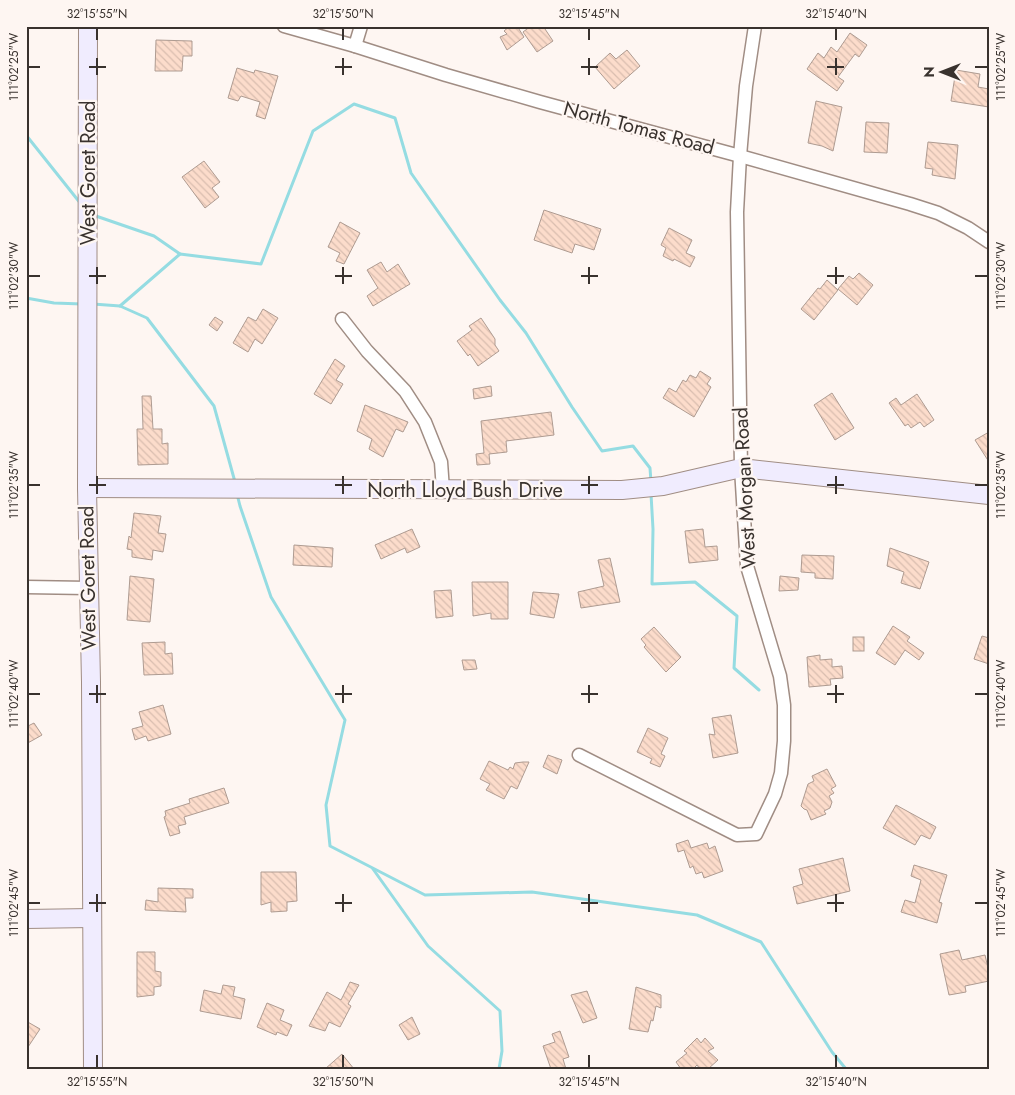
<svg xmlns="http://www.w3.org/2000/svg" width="1015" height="1095" viewBox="0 0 1015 1095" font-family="Jost,sans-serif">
  <defs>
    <pattern id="building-back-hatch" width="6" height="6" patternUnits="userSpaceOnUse" patternTransform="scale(1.25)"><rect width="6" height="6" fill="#fcdccb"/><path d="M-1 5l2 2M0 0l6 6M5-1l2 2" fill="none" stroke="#d9bdaf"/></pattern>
  </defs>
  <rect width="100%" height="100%" fill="#fef6f2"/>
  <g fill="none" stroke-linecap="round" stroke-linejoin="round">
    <g stroke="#95dce2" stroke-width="3">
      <path d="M 26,135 L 81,204"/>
      <path d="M 93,215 L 154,236 L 180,254"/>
      <path d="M 26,298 L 54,303 L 82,304"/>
      <path d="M 93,304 L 120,306 L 147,318 L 214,406 L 235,482"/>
      <path d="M 120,306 L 180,254 L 261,264 L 313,131 L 354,104 L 395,118 L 411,173 L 500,300 L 526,333 L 572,407 L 602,451 L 633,446 L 650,468 L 651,482"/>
      <path d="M 237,494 L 240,506 L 271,597 L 345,720 L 326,805 L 330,846 L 425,895 L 532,892 L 697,915 L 761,942 L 832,1052 L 846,1069"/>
      <path d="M 651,494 L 653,529 L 652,584 L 695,582 L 737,616 L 734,668 L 759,690"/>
      <path d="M 373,869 L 428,946 L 500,1011 L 502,1051 L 499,1069"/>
    </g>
  </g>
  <g fill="url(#building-back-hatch)" stroke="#ae9b91">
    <path d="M 510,26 L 517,26 L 524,37 L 507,50 L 500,37 L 507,34 L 504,31 Z"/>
    <path d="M 531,26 L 543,26 L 553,41 L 537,52 L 523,32 Z"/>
    <path d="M 850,33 L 867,45 L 859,57 L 855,54 L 838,77 L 844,81 L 837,91 L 807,69 L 818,53 L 824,58 L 831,47 L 837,52 Z"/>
    <path d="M 156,40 L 192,41 L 192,56 L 183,56 L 182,71 L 155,71 Z"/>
    <path d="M 627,50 L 640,66 L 614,89 L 595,67 L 610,53 L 616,59 Z"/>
    <path d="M 237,68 L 254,73 L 255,70 L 278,76 L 265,119 L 256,116 L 260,102 L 241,96 L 238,101 L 228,98 Z"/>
    <path d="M 956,70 L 980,74 L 978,87 L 989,89 L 989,107 L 951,101 Z"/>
    <path d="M 816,101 L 842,107 L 833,151 L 822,146 L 808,143 Z"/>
    <path d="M 866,122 L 889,123 L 887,153 L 864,152 Z"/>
    <path d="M 928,142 L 958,145 L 955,179 L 932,175 L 933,169 L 925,168 Z"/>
    <path d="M 204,161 L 220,182 L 212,188 L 219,197 L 205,208 L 182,177 Z"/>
    <path d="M 544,210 L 601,229 L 594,250 L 575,244 L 572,253 L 534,240 Z"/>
    <path d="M 340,222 L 360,233 L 344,264 L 336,261 L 340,253 L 328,247 Z"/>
    <path d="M 669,228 L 692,240 L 686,253 L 695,257 L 690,267 L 674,259 L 673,261 L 663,256 L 666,248 L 661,245 Z"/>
    <path d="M 381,262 L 387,272 L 398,264 L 410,284 L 373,306 L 367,296 L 378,288 L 367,270 Z"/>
    <path d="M 859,273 L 873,285 L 857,305 L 838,289 L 849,276 L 853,279 Z"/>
    <path d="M 827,280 L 838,290 L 814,320 L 801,309 L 818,288 L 820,289 Z"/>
    <path d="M 263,309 L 278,318 L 262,344 L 255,339 L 248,352 L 233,343 L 248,317 L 256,321 Z"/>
    <path d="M 215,317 L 223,322 L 217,331 L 209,325 Z"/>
    <path d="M 481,318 L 495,339 L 495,345 L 499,351 L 478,366 L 470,354 L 468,356 L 457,341 L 472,330 L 469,326 Z"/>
    <path d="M 335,359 L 345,366 L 336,380 L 343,384 L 331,404 L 314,394 Z"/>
    <path d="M 700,371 L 711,378 L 707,384 L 711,387 L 694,417 L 663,398 L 669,388 L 676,392 L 683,380 L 686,382 L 690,375 L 696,378 Z"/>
    <path d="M 491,386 L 492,396 L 474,399 L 473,389 Z"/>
    <path d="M 832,393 L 854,428 L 835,440 L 814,405 Z"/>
    <path d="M 917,394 L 934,420 L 924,427 L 920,422 L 911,428 L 908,424 L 905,426 L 889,403 L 896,398 L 901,405 Z"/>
    <path d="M 142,396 L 151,396 L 153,429 L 162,429 L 162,444 L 168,443 L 168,464 L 138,465 L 137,429 L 143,429 Z"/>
    <path d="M 365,405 L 408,422 L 403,432 L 396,429 L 383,457 L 369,449 L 372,439 L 357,431 Z"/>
    <path d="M 551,412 L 554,435 L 506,441 L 507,452 L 489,454 L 490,464 L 477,465 L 476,454 L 484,453 L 481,421 Z"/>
    <path d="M 989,432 L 989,462 L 975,440 Z"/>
    <path d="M 134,513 L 161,516 L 158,533 L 166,534 L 163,552 L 153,550 L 152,560 L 132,557 L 132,550 L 127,549 L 129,536 L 131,538 Z"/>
    <path d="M 412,529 L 420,547 L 407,553 L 405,548 L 381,559 L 375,545 Z"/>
    <path d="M 703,529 L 705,547 L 717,546 L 718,560 L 689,563 L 685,531 Z"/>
    <path d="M 294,545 L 333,548 L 332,567 L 293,565 Z"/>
    <path d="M 890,548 L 929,562 L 920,589 L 901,583 L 904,572 L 887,566 Z"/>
    <path d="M 802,555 L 834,556 L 833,579 L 815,578 L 815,573 L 801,572 Z"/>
    <path d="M 610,558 L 620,602 L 581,608 L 578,592 L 604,586 L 598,560 Z"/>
    <path d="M 130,576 L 154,579 L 150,622 L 127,620 Z"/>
    <path d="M 780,576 L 799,578 L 798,590 L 779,591 Z"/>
    <path d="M 472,582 L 508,582 L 508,619 L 491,619 L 491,613 L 473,616 Z"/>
    <path d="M 451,590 L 453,616 L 436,618 L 434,591 Z"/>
    <path d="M 533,592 L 559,594 L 554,618 L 530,614 Z"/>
    <path d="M 893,626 L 910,637 L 907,641 L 924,653 L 919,660 L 905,650 L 895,665 L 876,653 Z"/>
    <path d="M 654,627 L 681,657 L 666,672 L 644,647 L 646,645 L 641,639 Z"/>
    <path d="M 982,636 L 989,638 L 989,664 L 974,659 Z"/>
    <rect x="853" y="637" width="11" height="14"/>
    <path d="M 165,642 L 165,654 L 172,653 L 173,674 L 144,675 L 142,643 Z"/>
    <path d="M 820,655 L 820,660 L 832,659 L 832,667 L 842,666 L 843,678 L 830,679 L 831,685 L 809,687 L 807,657 Z"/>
    <path d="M 462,660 L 475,660 L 477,669 L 464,670 Z"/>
    <path d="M 163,705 L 171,734 L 148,741 L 146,736 L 135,740 L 132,729 L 143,726 L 139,712 Z"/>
    <path d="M 731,715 L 738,753 L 713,758 L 709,734 L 715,735 L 712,718 Z"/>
    <path d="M 34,723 L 42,735 L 26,744 L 26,727 Z"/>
    <path d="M 648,728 L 668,738 L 661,754 L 665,756 L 660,767 L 650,763 L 652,759 L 637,752 Z"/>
    <path d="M 548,755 L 562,760 L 557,774 L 543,767 Z"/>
    <path d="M 489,761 L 508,770 L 510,767 L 513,769 L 515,763 L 523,762 L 529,762 L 517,789 L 511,786 L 504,799 L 486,790 L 490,784 L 480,779 Z"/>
    <path d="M 827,769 L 836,786 L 831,789 L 834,793 L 829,796 L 832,802 L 830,808 L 824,811 L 826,814 L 811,820 L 807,810 L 804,809 L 801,806 L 808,784 L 814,781 L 812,776 Z"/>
    <path d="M 224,788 L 229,803 L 184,817 L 186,824 L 178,826 L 180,833 L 170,836 L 164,817 L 166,816 L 165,811 L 190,803 L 189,799 Z"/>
    <path d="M 896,805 L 936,827 L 930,839 L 921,835 L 915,845 L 883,828 Z"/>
    <path d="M 688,840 L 691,848 L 707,843 L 709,849 L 715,846 L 723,871 L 704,878 L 702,872 L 696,874 L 693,866 L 690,868 L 684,850 L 678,852 L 676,844 Z"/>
    <path d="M 843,858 L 850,891 L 797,904 L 793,887 L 803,884 L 799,869 Z"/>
    <path d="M 914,865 L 947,875 L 939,902 L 942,903 L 937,923 L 901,912 L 905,900 L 915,903 L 921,880 L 911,876 Z"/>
    <path d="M 261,872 L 296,872 L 297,901 L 287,902 L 287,911 L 271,912 L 271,902 L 261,905 Z"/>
    <path d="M 158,888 L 193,889 L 193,898 L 185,898 L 186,912 L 145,910 L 146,900 L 158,902 Z"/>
    <path d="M 959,950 L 962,960 L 985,955 L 989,972 L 989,981 L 965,986 L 966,992 L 949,995 L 940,954 Z"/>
    <path d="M 137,952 L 155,952 L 155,971 L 161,972 L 161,986 L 154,987 L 154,995 L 137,997 Z"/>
    <path d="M 350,982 L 359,985 L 348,1004 L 351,1006 L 340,1027 L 329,1022 L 325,1031 L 309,1026 L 327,992 L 341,1000 Z"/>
    <path d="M 223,985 L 235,987 L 233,996 L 245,999 L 241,1019 L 200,1011 L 204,990 L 221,994 Z"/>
    <path d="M 636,987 L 661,995 L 661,1008 L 656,1006 L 653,1021 L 651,1020 L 648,1032 L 629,1029 Z"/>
    <path d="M 587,991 L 597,1018 L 583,1023 L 571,995 Z"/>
    <path d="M 267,1003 L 284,1010 L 280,1020 L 292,1025 L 287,1036 L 277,1032 L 276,1035 L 257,1027 Z"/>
    <path d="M 412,1017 L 420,1034 L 408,1040 L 399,1025 Z"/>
    <path d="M 26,1021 L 40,1029 L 26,1050 Z"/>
    <path d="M 560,1031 L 569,1057 L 563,1059 L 566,1069 L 551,1069 L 543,1046 L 555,1042 L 552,1034 Z"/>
    <path d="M 697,1038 L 701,1043 L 705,1038 L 714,1048 L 708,1051 L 718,1060 L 708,1069 L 700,1069 L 697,1065 L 693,1069 L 681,1069 L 676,1062 L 687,1053 L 684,1051 Z"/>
    <path d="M 342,1054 L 354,1069 L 325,1069 Z"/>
  </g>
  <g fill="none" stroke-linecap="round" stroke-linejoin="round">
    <defs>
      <g id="street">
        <path d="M 284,26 L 355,46 L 446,75 L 540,102 L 740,156 L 910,204 L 938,213 L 968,228 L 989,242"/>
        <path d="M 355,46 L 361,26"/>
        <path d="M 342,319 L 367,351 L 405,391 L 425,422 L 441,462 L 443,490"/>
        <path d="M 26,587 L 88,588"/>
        <path d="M 579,755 L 737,835 L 756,834 L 775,794 L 781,773 L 784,741 L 784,705 L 780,676 L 747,566 L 741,468 L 737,212 L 740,156 L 746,86 L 755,26"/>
      </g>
      <g id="secondary">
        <path d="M 88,26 L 87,488 L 91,682 L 93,1069"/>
        <path d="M 87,488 L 622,490 L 663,486 L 741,468 L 989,495"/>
        <path d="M 26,919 L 91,918"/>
      </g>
    </defs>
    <use href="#street" stroke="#a08d84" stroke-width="15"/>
    <use href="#secondary" stroke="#a08d84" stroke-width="20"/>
    <use href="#street" stroke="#fff" stroke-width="12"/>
    <use href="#secondary" stroke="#f0ecfe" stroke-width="18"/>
  </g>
  <path fill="none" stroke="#39322e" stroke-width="2" d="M 97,28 L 97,40M 343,28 L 343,40M 589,28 L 589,40M 836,28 L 836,40M 97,58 L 97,75M 343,58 L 343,75M 589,58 L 589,75M 836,58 L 836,75M 28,67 L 40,67M 89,67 L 106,67M 335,67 L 352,67M 581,67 L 598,67M 827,67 L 844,67M 975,67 L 988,67M 97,267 L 97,284M 343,267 L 343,284M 589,267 L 589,284M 836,267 L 836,284M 28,276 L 40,276M 89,276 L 106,276M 335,276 L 352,276M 581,276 L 598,276M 827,276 L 844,276M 975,276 L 988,276M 97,476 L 97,494M 343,476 L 343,494M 589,476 L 589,494M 836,476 L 836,494M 28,485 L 40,485M 89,485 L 106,485M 335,485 L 352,485M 581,485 L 598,485M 827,485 L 844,485M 975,485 L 988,485M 97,685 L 97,703M 343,685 L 343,703M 589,685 L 589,703M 836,685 L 836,703M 28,694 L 40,694M 89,694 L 106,694M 335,694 L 352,694M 581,694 L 598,694M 827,694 L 844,694M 975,694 L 988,694M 97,894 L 97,912M 343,894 L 343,912M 589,894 L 589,912M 836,894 L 836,912M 28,903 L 40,903M 89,903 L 106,903M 335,903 L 352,903M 581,903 L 598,903M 827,903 L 844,903M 975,903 L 988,903M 97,1055 L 97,1068M 343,1055 L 343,1068M 589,1055 L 589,1068M 836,1055 L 836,1068"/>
  <g text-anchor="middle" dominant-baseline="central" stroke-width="4.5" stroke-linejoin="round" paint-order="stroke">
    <g font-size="20" fill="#39322e" stroke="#fef6f2">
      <text transform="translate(639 128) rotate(15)">North Tomas Road</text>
      <text transform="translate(88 173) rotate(-90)">West Goret Road</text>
      <text transform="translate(745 488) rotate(-93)">West Morgan Road</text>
      <text x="465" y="490">North Lloyd Bush Drive</text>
      <text transform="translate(88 578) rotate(-91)">West Goret Road</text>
    </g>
  </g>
  <rect width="1015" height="1095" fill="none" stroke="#fef6f2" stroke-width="55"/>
  <g transform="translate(942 72) rotate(270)" stroke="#fef6f2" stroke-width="4" paint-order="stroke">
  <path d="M0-4L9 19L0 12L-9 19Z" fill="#39322e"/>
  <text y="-8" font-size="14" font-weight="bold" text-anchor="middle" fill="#39322e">N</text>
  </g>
  <rect x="28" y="28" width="960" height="1040" fill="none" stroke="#39322e" stroke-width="2"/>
  <g font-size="12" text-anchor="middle" fill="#39322e">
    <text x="97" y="18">32°15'55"N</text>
    <text x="343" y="18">32°15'50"N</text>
    <text x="589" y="18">32°15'45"N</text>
    <text x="836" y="18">32°15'40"N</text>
    <text transform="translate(1001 67) rotate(-90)" y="4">111°02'25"W</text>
    <text transform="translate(14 67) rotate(-90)" y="4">111°02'25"W</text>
    <text transform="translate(1001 276) rotate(-90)" y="4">111°02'30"W</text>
    <text transform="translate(14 276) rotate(-90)" y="4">111°02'30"W</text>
    <text transform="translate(1001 485) rotate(-90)" y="4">111°02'35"W</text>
    <text transform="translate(14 485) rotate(-90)" y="4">111°02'35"W</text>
    <text transform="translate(1001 694) rotate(-90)" y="4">111°02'40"W</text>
    <text transform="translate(14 694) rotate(-90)" y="4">111°02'40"W</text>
    <text transform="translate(1001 903) rotate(-90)" y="4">111°02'45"W</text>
    <text transform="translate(14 903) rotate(-90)" y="4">111°02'45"W</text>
    <text x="97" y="1086">32°15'55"N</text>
    <text x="343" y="1086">32°15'50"N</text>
    <text x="589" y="1086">32°15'45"N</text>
    <text x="836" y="1086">32°15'40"N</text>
  </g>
</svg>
